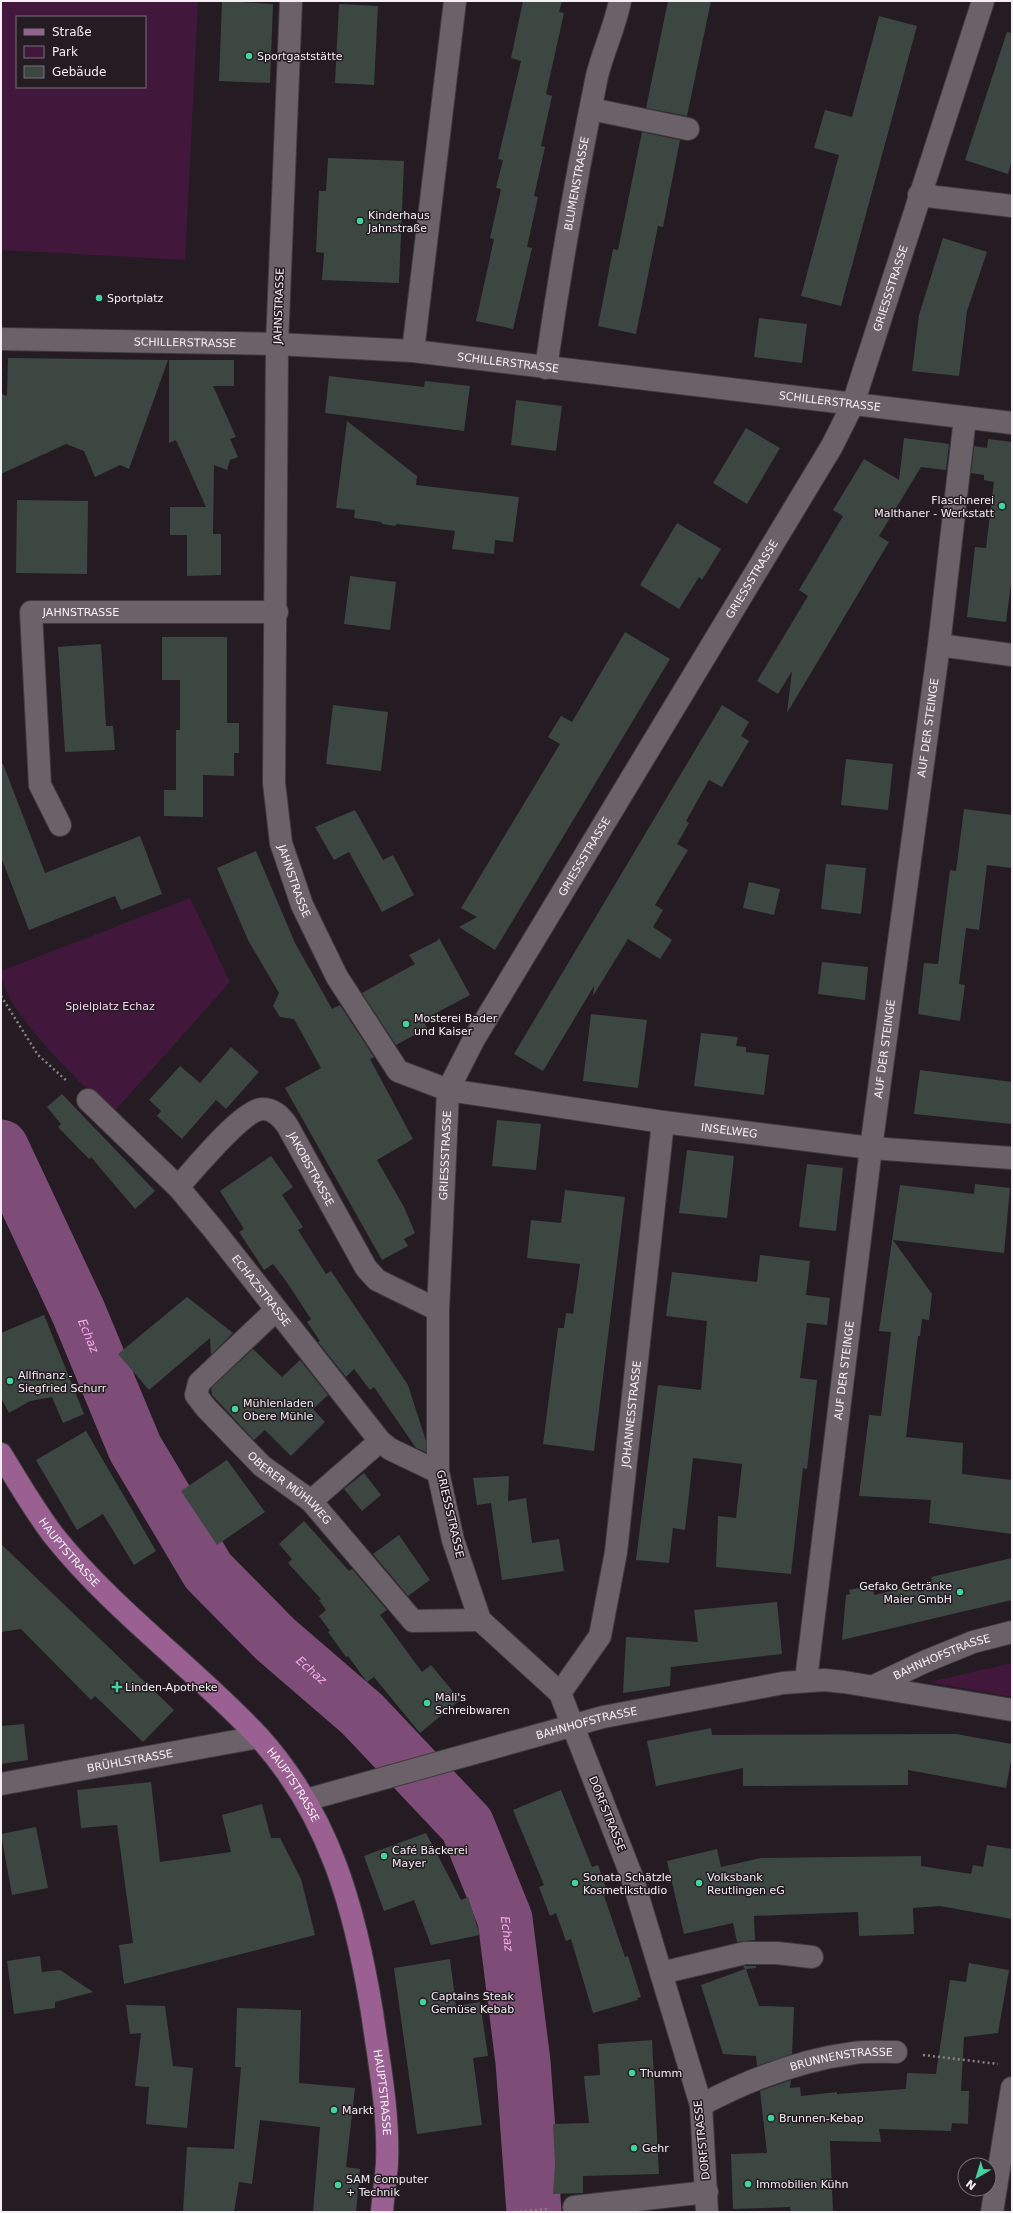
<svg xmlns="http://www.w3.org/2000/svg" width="1013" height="2213" viewBox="0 0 1013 2213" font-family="'DejaVu Sans',sans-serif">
  <rect width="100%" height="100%" fill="#241c22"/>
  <g fill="#41183c" fill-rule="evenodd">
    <path d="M 1,1 L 198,1 L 185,260 L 1,250 ZM 17,17 L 145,17 L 145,87 L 17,87 Z"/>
    <path d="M 190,898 L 230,982 L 112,1114 C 84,1085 1,1010 1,971 Z"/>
    <path d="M 1012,1663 L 1012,1697 L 929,1682 Z"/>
  </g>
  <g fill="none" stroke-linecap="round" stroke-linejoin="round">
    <path stroke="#7e4d77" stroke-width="55" id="s1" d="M 1,1147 L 78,1311 L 135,1448 L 208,1571 L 275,1639 L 362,1714 L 467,1825 L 505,1919 L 523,2062 L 534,2212"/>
  </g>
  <g fill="#3c4742">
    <path d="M 222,1 L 273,4 L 270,83 L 219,81 Z"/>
    <path d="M 523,1 L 562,1 L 559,12 L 564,13 L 546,94 L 552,96 L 541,146 L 545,147 L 534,196 L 538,197 L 527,247 L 532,248 L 513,329 L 476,321 L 494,239 L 490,238 L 501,189 L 496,188 L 503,160 L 498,159 L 521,61 L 511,58 Z"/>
    <path d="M 668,1 L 711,1 L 687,116 L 646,108 Z"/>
    <path d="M 339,4 L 378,6 L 374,85 L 335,83 Z"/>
    <path d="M 879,16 L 917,26 L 841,306 L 801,296 L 839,155 L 814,148 L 825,110 L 852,117 Z"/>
    <path d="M 1007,32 L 1012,33 L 1012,160 L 1008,174 L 965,160 Z"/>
    <path d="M 642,132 L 680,140 L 663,227 L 658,226 L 636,334 L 598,326 L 613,249 L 618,250 Z"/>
    <path d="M 328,158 L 404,161 L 399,283 L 322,280 L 324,253 L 316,252 L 319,191 L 326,191 Z"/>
    <path d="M 943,238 L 987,252 L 967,311 L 959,376 L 912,371 L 919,315 Z"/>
    <path d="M 759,318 L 807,324 L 802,363 L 754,357 Z"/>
    <path d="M 8,358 L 168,360 L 129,469 L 120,465 L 95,477 L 84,451 L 66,444 L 1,474 L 1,394 L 7,396 Z"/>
    <path d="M 169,360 L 234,360 L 234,386 L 213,386 L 236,437 L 230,439 L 238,457 L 230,460 L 227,470 L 214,465 L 213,534 L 221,534 L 221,575 L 187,576 L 187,535 L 170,535 L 170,507 L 206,507 L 176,440 L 169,443 Z"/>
    <path d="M 329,376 L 424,387 L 425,381 L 470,386 L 464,431 L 325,413 Z"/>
    <path d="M 516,400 L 562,406 L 556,451 L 511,445 Z"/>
    <path d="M 347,421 L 417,476 L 416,485 L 519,497 L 513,542 L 495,540 L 494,554 L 452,549 L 455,531 L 397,524 L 395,526 L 383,524 L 381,522 L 354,518 L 355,510 L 336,508 Z"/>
    <path d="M 746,428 L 780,448 L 747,504 L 713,483 Z"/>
    <path d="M 904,438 L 949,444 L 946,470 L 921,467 L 879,536 L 889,542 L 787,713 L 792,671 L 778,694 L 757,681 L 808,596 L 799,590 L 843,516 L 833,510 L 864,459 L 899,480 Z"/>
    <path d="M 988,439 L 1012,442 L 1012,576 L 1006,622 L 967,617 L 975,547 L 986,548 L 994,482 L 984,480 L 984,475 L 971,473 L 974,446 L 987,448 Z"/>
    <path d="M 17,500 L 88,501 L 87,574 L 16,573 Z"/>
    <path d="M 677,523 L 721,549 L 702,580 L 699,577 L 679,609 L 640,585 Z"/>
    <path d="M 350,576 L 396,582 L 390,630 L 344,624 Z"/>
    <path d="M 625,632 L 670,659 L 495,950 L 459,927 L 477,917 L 461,908 L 560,744 L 548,737 L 561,716 L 572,722 Z"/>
    <path d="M 162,637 L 227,637 L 227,723 L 239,723 L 239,753 L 234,753 L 234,776 L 203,775 L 203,817 L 164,816 L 164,790 L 176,790 L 176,730 L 180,730 L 180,680 L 162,680 Z"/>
    <path d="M 101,644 L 106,726 L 113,726 L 115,750 L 65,752 L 58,647 Z"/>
    <path d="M 333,705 L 388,712 L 381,771 L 326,764 Z"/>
    <path d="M 722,705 L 749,722 L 741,736 L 749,741 L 722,787 L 709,780 L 686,821 L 689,823 L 677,844 L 688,850 L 655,905 L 663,910 L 653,927 L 672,940 L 660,959 L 628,939 L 593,996 L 594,986 L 543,1071 L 514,1054 Z"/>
    <path d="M 846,759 L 893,764 L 888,810 L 841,805 Z"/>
    <path d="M 1,764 L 3,764 L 45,873 L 140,836 L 162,894 L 121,910 L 115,896 L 29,930 L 1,857 Z"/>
    <path d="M 964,809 L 1012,815 L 1012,868 L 987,865 L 979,930 L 966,928 L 959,984 L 965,985 L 960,1021 L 918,1014 L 924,963 L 938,964 L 950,870 L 956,871 Z"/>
    <path d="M 355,810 L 383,860 L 393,855 L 414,895 L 382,912 L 349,852 L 334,860 L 315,827 Z"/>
    <path d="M 256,851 L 295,943 L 332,1009 L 340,1005 L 374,1057 L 370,1059 L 413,1139 L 377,1160 L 404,1207 L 415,1233 L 404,1239 L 408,1246 L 382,1260 L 285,1088 L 321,1068 L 294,1019 L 280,1017 L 273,1006 L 279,993 L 248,940 L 217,868 Z"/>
    <path d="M 826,864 L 866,868 L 861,914 L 821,909 Z"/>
    <path d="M 749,882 L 780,889 L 774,915 L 743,908 Z"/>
    <path d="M 439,938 L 470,995 L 423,1020 L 427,1028 L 396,1045 L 362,993 L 415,964 L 409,955 L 437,941 Z"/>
    <path d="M 822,962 L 868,967 L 865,1000 L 818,994 Z"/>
    <path d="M 591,1014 L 647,1020 L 638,1088 L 583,1081 Z"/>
    <path d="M 701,1033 L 738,1037 L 736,1046 L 746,1047 L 746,1052 L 769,1055 L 764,1095 L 694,1086 Z"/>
    <path d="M 231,1047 L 259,1072 L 226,1109 L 216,1100 L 182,1139 L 157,1116 L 161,1111 L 149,1100 L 180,1066 L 200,1083 Z"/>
    <path d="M 920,1070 L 1012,1082 L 1012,1124 L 914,1114 Z"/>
    <path d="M 62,1094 L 155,1191 L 135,1209 L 91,1157 L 89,1159 L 58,1127 L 61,1124 L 47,1107 Z"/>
    <path d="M 497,1120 L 541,1124 L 536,1170 L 492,1166 Z"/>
    <path d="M 687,1150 L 734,1156 L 727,1218 L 679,1213 Z"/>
    <path d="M 271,1156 L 293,1187 L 282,1195 L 303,1227 L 298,1230 L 326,1274 L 331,1271 L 408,1385 L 426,1441 L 426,1452 L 416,1448 L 374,1387 L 370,1390 L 354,1369 L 346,1377 L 318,1342 L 320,1341 L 307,1322 L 311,1319 L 286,1281 L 273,1264 L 264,1270 L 239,1232 L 244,1229 L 220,1191 Z"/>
    <path d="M 807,1164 L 843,1168 L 836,1231 L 799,1227 Z"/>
    <path d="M 975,1184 L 1010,1188 L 1004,1253 L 893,1240 L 932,1294 L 929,1320 L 922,1319 L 920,1336 L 918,1336 L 906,1437 L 963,1443 L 962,1474 L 1012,1480 L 1012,1534 L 929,1523 L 931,1500 L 859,1496 L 869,1415 L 881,1416 L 891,1332 L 879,1331 L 900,1185 L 974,1194 Z"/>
    <path d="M 565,1190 L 625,1197 L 594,1451 L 543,1444 L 558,1328 L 564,1328 L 566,1313 L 573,1314 L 580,1264 L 527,1258 L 531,1220 L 561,1223 Z"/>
    <path d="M 760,1255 L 810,1261 L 806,1295 L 830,1298 L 827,1325 L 807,1323 L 800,1378 L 817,1380 L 807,1469 L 803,1468 L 791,1574 L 716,1567 L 718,1516 L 736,1518 L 742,1464 L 693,1458 L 685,1530 L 673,1528 L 669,1563 L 636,1560 L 658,1385 L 701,1390 L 707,1321 L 666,1316 L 672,1272 L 757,1282 Z"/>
    <path d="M 187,1297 L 233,1333 L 211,1355 L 210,1338 L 149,1390 L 118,1354 Z"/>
    <path d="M 44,1315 L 84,1414 L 63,1423 L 52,1397 L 30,1401 L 9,1413 L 1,1398 L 1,1333 Z"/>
    <path d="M 253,1349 L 282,1377 L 300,1360 L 328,1395 L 313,1409 L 325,1422 L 291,1456 L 265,1430 L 254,1440 L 212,1395 L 211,1388 Z"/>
    <path d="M 86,1431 L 156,1551 L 134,1565 L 103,1514 L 77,1530 L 36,1460 Z"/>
    <path d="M 227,1460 L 265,1512 L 217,1545 L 181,1491 Z"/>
    <path d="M 364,1473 L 381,1495 L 362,1511 L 344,1489 Z"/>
    <path d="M 509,1476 L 508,1501 L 526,1498 L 532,1543 L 559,1539 L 564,1571 L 502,1580 L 491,1503 L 477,1505 L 473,1478 Z"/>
    <path d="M 304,1521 L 349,1571 L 352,1569 L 387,1610 L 380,1615 L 422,1672 L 431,1665 L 460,1700 L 420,1733 L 374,1677 L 367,1682 L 348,1656 L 346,1657 L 328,1632 L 330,1631 L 319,1616 L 326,1610 L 319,1600 L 321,1599 L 288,1563 L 292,1559 L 279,1544 Z"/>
    <path d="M 399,1535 L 430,1580 L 408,1596 L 373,1554 Z"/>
    <path d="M 1,1544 L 174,1710 L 143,1742 L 95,1696 L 91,1700 L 21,1629 L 1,1632 Z"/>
    <path d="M 1012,1558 L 1012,1600 L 842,1640 L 846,1595 L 850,1594 L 849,1590 L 873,1585 L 874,1595 L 932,1581 L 931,1577 Z"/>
    <path d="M 777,1602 L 782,1654 L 671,1667 L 670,1686 L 623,1693 L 626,1637 L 698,1642 L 694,1610 Z"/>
    <path d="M 24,1724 L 28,1760 L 1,1764 L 1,1726 Z"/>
    <path d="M 711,1728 L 712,1735 L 956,1734 L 1012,1744 L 1012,1755 L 1006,1788 L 908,1770 L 908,1785 L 743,1786 L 743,1768 L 656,1786 L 647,1741 Z"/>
    <path d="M 151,1782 L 160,1862 L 231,1852 L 222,1815 L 262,1804 L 271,1838 L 280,1838 L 301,1879 L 315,1935 L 124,1984 L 119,1945 L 133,1943 L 117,1825 L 81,1828 L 77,1790 Z"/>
    <path d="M 561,1790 L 592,1867 L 598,1865 L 608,1894 L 604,1896 L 625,1957 L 628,1956 L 641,1997 L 637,1998 L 638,2000 L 593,2013 L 571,1939 L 566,1941 L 556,1913 L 550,1916 L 539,1887 L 544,1885 L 513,1810 Z"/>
    <path d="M 36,1827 L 48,1888 L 12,1895 L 1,1834 Z"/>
    <path d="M 426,1833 L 461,1900 L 468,1897 L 480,1935 L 431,1945 L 414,1900 L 384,1911 L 364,1856 Z"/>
    <path d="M 987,1845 L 1012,1849 L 1012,1919 L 940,1906 L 913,1908 L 914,1934 L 859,1936 L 858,1912 L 754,1916 L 755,1940 L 737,1942 L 733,1923 L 684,1934 L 667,1861 L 717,1849 L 721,1867 L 761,1858 L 921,1856 L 921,1866 L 971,1874 L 973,1865 L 983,1867 Z"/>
    <path d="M 40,1956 L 42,1972 L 60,1970 L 93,1992 L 55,2002 L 55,2008 L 14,2014 L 7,1961 Z"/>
    <path d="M 450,1959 L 456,2006 L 480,2002 L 488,2056 L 473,2058 L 482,2125 L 417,2134 L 394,1968 Z"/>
    <path d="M 969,1963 L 1009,1970 L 998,2033 L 964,2037 L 961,2091 L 969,2091 L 968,2124 L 952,2123 L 951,2131 L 879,2129 L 881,2142 L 830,2141 L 833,2212 L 791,2212 L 790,2207 L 733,2209 L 731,2154 L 767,2153 L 760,2091 L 791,2080 L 790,2088 L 800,2087 L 801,2096 L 837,2092 L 837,2094 L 906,2089 L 907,2073 L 936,2074 L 950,1980 L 966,1982 Z"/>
    <path d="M 743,1966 L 756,1966 L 756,1968 L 746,1969 L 759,2006 L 794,2007 L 792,2054 L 757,2066 L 756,2056 L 723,2054 L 701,1985 L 745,1969 Z"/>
    <path d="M 126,2005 L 165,2006 L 173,2066 L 193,2068 L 187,2128 L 146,2124 L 149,2087 L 135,2086 L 141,2033 L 130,2034 Z"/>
    <path d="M 237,2008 L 301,2010 L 299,2083 L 355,2088 L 346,2167 L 360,2169 L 356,2212 L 313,2212 L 320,2127 L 260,2120 L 252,2184 L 239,2182 L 234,2212 L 183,2212 L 187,2147 L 234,2149 L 241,2067 L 235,2067 Z"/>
    <path d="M 652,2040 L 659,2174 L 583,2176 L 583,2193 L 553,2194 L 555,2163 L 553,2124 L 589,2123 L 584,2076 L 600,2075 L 598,2044 Z"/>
  </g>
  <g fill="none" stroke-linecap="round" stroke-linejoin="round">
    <defs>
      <g id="minor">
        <path id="s2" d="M 291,1 L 277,344 L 274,783 L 281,843 L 302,905 L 337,977 L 398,1071 L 448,1090 L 663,1122 L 871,1148 L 1012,1158"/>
        <path d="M 591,109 L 688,129"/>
        <path d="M 919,195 L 1012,206"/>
        <path id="s3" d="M 1,339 L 277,344 L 413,351 L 1012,423"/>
        <path d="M 413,351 L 455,1"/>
        <path id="s4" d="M 546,368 C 560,270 577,173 597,76 C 603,51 615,27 620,1"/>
        <path d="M 939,645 L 1012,655"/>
        <path id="s5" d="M 60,825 L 40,785 L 31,612 L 277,612"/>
        <path id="s6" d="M 88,1100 L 178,1187 L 214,1230 L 380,1441 L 390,1449 L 438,1472"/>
        <path id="s7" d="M 178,1187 C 194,1170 241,1111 262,1109 C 273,1108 281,1117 287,1125 L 366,1268 L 377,1280 L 438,1310"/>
        <path id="s8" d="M 276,1310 L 199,1383 L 196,1395 L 206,1408 L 262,1466 L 311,1501 L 413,1621 L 480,1620"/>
        <path d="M 311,1501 L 380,1441"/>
        <path id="s9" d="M 806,1680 L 871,1148 L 939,645 L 965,418"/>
        <path id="s10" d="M 874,1686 L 924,1662 L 973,1642 L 1012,1632"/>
        <path id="s11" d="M 560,1693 L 600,1636 L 616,1552 L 663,1122"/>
        <path id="s12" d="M 1,1784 L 259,1737"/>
        <path id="s13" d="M 306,1800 L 603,1717 L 783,1683 L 824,1680 L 844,1682 L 1012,1710"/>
        <path d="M 661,1973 L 745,1953 L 777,1953 L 812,1957"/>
        <path id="s14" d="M 701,2105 C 748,2080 800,2060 854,2053 C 868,2051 882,2052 896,2052"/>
        <path d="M 574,2207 L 707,2192"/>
        <path id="s15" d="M 707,2212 L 701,2105 L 632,1877 L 560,1693 L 480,1620 L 453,1540 L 438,1472 L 438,1310 L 448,1090 L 474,1039 L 832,446 L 853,404 L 983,1"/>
        <path d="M 992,2212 L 1012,2088"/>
      </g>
      <g id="major">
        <path id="s16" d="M 1,1454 C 18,1482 34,1510 54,1536 C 114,1611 193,1667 258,1736 C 330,1815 355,1909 372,2012 C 379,2062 389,2113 387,2163 C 386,2179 383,2196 382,2212"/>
      </g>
    </defs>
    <use href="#minor" stroke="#403a3f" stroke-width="24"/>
    <use href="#major" stroke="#403a3f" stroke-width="24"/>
    <g stroke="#888186" stroke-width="2.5" stroke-dasharray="2 3" stroke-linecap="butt">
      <path d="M 1,996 L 38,1055 L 68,1082"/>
      <path d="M 923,2055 L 998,2064"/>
      <path d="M 515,2212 L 548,2209"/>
    </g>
    <use href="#minor" stroke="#6b6269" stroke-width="22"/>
    <use href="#major" stroke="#996091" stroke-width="22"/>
  </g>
  <g fill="#42d4a0" stroke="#241c22" stroke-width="1.5">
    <circle cx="249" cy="56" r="4"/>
    <circle cx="360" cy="221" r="4"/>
    <circle cx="99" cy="298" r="4"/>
    <circle cx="1002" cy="506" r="4"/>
    <circle cx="406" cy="1024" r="4"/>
    <circle cx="10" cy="1381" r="4"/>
    <circle cx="235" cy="1409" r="4"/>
    <circle cx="960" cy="1592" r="4"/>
    <path d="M115 1681h4v4h4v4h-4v4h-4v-4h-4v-4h4z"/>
    <circle cx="427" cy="1703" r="4"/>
    <circle cx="384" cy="1856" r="4"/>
    <circle cx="575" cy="1883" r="4"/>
    <circle cx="699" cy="1883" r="4"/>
    <circle cx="423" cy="2002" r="4"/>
    <circle cx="632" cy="2073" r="4"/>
    <circle cx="334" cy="2110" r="4"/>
    <circle cx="771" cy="2118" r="4"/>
    <circle cx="634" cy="2148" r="4"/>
    <circle cx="748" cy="2184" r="4"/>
    <circle cx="338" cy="2185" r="4"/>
  </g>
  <g text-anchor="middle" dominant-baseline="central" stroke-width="3" stroke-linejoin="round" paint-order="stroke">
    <g font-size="11" fill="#f4eff3" stroke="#241c22" text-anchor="start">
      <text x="257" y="56">Sportgaststätte</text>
      <text x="368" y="215">Kinderhaus<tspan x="368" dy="13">Jahnstraße</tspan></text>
      <text x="107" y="298">Sportplatz</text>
      <text x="994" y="500" text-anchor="end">Flaschnerei<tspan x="994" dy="13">Malthaner - Werkstatt</tspan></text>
      <text x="414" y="1018">Mosterei Bader<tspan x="414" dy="13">und Kaiser</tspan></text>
      <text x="18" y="1375">Allfinanz -<tspan x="18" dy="13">Siegfried Schurr</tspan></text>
      <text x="243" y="1403">Mühlenladen<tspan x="243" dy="13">Obere Mühle</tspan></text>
      <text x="952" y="1586" text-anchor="end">Gefako Getränke<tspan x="952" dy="13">Maier GmbH</tspan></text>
      <text x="125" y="1687">Linden-Apotheke</text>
      <text x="435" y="1697">Mali's<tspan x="435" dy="13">Schreibwaren</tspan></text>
      <text x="392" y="1850">Café Bäckerei<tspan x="392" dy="13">Mayer</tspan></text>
      <text x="583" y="1877">Sonata Schätzle<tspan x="583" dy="13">Kosmetikstudio</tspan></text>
      <text x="707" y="1877">Volksbank<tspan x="707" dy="13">Reutlingen eG</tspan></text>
      <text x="431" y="1996">Captains Steak<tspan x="431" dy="13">Gemüse Kebab</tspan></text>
      <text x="640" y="2073">Thumm</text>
      <text x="342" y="2110">Markt</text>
      <text x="779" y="2118">Brunnen-Kebap</text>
      <text x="642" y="2148">Gehr</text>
      <text x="346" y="2179">SAM Computer<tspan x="346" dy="13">+ Technik</tspan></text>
      <text x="756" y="2184">Immobilien Kühn</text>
    </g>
    <g font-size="11" fill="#f4eff3" stroke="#241c22">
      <text stroke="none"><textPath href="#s4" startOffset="187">BLUMENSTRASSE</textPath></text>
      <text stroke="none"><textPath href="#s15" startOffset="2106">GRIESSSTRASSE</textPath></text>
      <text transform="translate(279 306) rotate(-88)">JAHNSTRASSE</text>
      <text stroke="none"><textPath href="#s3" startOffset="184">SCHILLERSTRASSE</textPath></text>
      <text stroke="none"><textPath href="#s3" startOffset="508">SCHILLERSTRASSE</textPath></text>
      <text stroke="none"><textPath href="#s3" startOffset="832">SCHILLERSTRASSE</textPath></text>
      <text stroke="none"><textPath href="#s15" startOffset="1782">GRIESSSTRASSE</textPath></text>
      <text stroke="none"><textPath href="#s5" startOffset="268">JAHNSTRASSE</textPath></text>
      <text stroke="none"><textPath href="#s9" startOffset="960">AUF DER STEINGE</textPath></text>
      <text stroke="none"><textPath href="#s15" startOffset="1458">GRIESSSTRASSE</textPath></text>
      <text stroke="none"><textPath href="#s2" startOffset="883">JAHNSTRASSE</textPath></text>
      <text stroke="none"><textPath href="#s9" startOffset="636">AUF DER STEINGE</textPath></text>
      <text stroke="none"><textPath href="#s2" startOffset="1438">INSELWEG</textPath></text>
      <text stroke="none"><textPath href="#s15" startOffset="1122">GRIESSSTRASSE</textPath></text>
      <text stroke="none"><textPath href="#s7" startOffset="197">JAKOBSTRASSE</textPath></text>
      <text stroke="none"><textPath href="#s6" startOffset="258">ECHAZSTRASSE</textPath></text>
      <text stroke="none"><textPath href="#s9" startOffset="312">AUF DER STEINGE</textPath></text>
      <text stroke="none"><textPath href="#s11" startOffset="294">JOHANNESSTRASSE</textPath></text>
      <text stroke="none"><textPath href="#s8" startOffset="251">OBERER MÜHLWEG</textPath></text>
      <text transform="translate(450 1514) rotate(77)">GRIESSSTRASSE</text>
      <text stroke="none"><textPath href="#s16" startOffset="120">HAUPTSTRASSE</textPath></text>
      <text stroke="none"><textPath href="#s10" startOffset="74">BAHNHOFSTRASSE</textPath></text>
      <text stroke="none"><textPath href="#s13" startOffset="291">BAHNHOFSTRASSE</textPath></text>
      <text stroke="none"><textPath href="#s12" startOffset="131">BRÜHLSTRASSE</textPath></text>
      <text stroke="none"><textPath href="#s16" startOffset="444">HAUPTSTRASSE</textPath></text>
      <text transform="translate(607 1814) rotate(68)">DORFSTRASSE</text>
      <text stroke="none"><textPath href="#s14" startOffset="149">BRUNNENSTRASSE</textPath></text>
      <text stroke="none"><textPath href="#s16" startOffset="768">HAUPTSTRASSE</textPath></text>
      <text transform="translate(702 2140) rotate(-96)">DORFSTRASSE</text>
    </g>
    <g font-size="11" fill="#fccef3" stroke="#241c22">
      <text x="110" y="1006">Spielplatz Echaz</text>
    </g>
    <g font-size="12" font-style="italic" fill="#f8acec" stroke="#241c22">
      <text stroke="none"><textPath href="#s1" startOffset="208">Echaz</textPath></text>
      <text stroke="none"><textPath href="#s1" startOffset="616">Echaz</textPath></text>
      <text stroke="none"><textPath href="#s1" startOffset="952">Echaz</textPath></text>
    </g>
  </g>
  <rect width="1013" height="2213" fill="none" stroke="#f4eff3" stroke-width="4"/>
  <rect x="16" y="16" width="130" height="72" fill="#241c22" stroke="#777076"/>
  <rect x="24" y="29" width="20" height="6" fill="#996091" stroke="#777076"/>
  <text x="52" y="36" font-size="12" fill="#f4eff3">Straße</text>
  <rect x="24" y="46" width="20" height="12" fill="#41183c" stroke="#777076"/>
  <text x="52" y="56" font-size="12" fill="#f4eff3">Park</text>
  <rect x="24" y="66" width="20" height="12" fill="#3c4742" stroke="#777076"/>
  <text x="52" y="76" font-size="12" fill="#f4eff3">Gebäude</text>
  <g transform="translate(977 2177) rotate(218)"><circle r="19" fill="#241c22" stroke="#777076"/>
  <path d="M0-3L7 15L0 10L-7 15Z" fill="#42d4a0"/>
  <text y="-6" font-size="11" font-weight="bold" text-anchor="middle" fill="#f4eff3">N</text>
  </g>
</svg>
